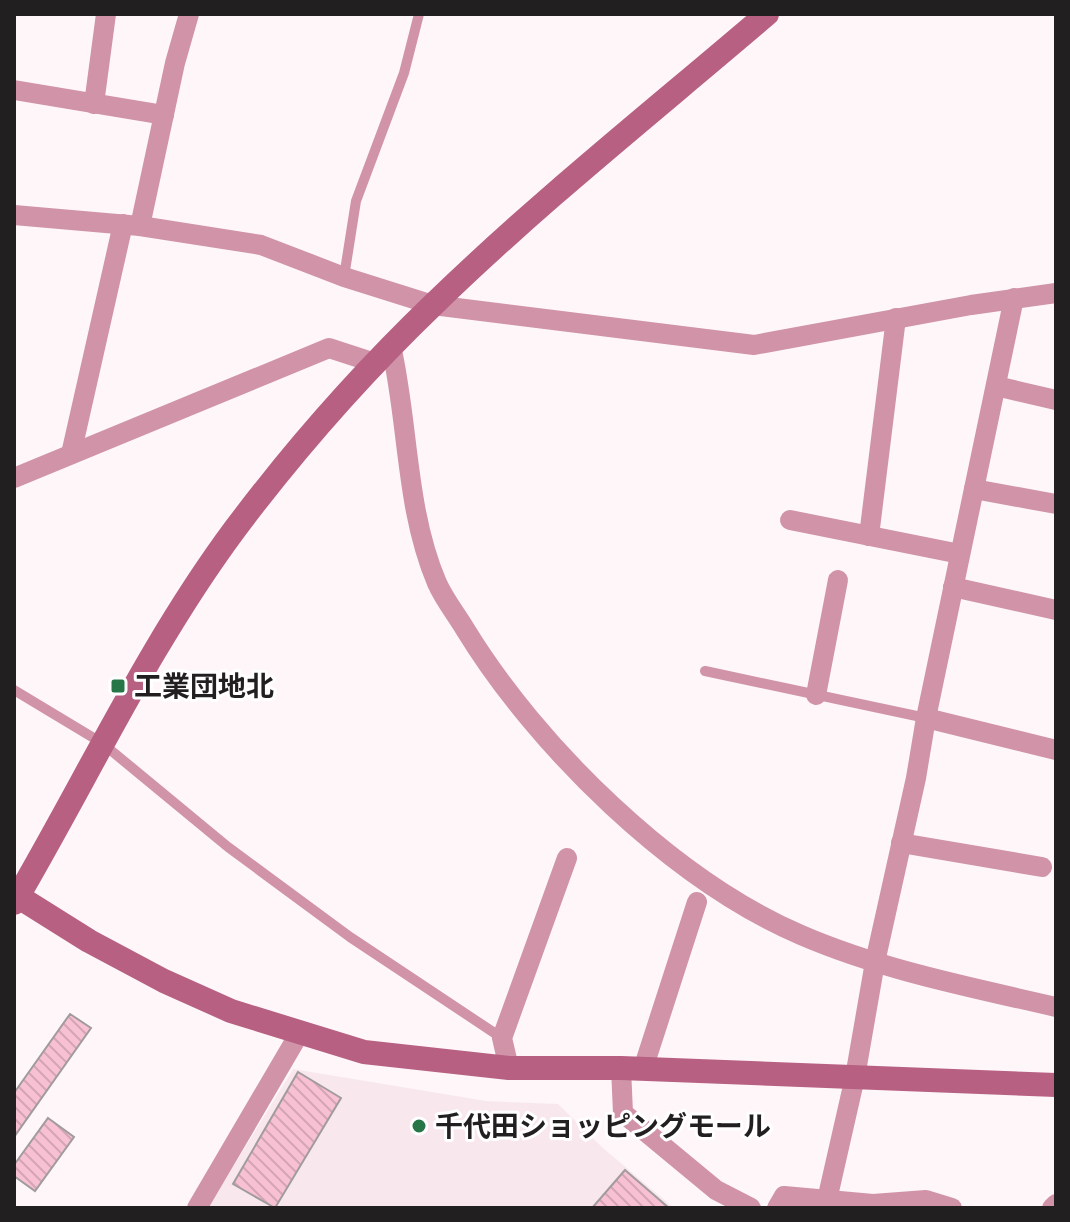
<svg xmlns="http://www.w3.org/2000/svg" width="1070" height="1222" viewBox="0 0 1070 1222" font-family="Roboto,'Noto Sans JP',sans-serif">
  <defs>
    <pattern id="building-back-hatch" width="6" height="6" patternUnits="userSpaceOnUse" patternTransform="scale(2)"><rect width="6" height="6" fill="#f8c0d3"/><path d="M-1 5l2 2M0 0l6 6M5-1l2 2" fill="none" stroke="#d4a5b5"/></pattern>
  </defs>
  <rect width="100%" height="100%" fill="#fef6f9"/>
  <path fill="#f8e8ed" d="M 293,1069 L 486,1101 L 558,1104 L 603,1148 L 674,1208 L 208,1208 Z"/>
  <g fill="url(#building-back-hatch)" stroke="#a29b9d" stroke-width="2">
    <path d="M 70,1014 L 91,1028 L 14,1137 L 14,1093 Z"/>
    <path d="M 298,1072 L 341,1098 L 275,1208 L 233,1184 Z"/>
    <path d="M 48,1118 L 74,1137 L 35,1191 L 14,1176 L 14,1165 Z"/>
    <path d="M 625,1170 L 669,1208 L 592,1208 Z"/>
  </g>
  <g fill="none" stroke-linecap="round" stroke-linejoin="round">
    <g stroke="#d093a8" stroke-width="10">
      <path d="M 344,277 L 356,201 L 404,73 L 419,14"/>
      <path d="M 705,671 L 926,718"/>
      <path d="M 14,690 L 102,743 L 228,847 L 350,937 L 502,1038"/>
    </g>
    <g stroke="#d093a8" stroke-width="20">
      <path d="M 14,90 L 164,115"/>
      <path d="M 94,104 L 106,14"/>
      <path d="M 14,215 L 140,226 L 261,245 L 344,277 L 433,305 L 754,345 L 971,305 L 1056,293"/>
      <path d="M 140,226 L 175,63 L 189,14"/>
      <path d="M 391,346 C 409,424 405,508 437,583 C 444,599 456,614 465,629 C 537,747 673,880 801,935 C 882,970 970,987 1056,1007"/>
      <path d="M 996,386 L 1056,400"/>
      <path d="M 71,454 L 123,224"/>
      <path d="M 14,478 L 329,348 L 375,363"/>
      <path d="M 974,489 L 1056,504"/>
      <path d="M 790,520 L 960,554"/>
      <path d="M 869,536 L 896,318"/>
      <path d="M 953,587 L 1056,610"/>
      <path d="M 816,695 L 838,580"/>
      <path d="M 926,718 L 1056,750"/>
      <path d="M 901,843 L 1042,867"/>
      <path d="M 509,1068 L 502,1038 L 567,858"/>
      <path d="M 621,1068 L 623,1113 L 716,1190 L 751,1208"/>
      <path d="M 643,1069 L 697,902"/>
      <path d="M 827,1200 L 855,1077 L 875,962 L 916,778 L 926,718 L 1014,298"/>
      <path d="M 197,1208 L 299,1034"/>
      <path d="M 777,1208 L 784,1196 L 873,1204 L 926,1200 L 952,1208"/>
      <path d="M 1052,1208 L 1056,1204"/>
    </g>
    <g stroke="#b76082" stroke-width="24">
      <path d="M 14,894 L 89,941 L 164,981 L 231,1011 L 364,1052 L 509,1068 L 621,1068 L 1056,1085"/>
      <path d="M 14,903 C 87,779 148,646 235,529 C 295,449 362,373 435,303 C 540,201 656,109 767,14"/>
    </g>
  </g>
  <g fill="#267647" stroke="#fff" stroke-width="3">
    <rect x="110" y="678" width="16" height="16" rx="4"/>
    <circle cx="419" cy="1126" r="8"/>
  </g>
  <g text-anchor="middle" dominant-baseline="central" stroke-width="6" stroke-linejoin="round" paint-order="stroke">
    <g font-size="28" font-weight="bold" fill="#221f20" stroke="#fff" text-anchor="start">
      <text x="134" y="686">工業団地北</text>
      <text x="435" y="1126">千代田ショッピングモール</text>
    </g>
  </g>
  <rect width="1070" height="1222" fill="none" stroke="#221f20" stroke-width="32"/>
</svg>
